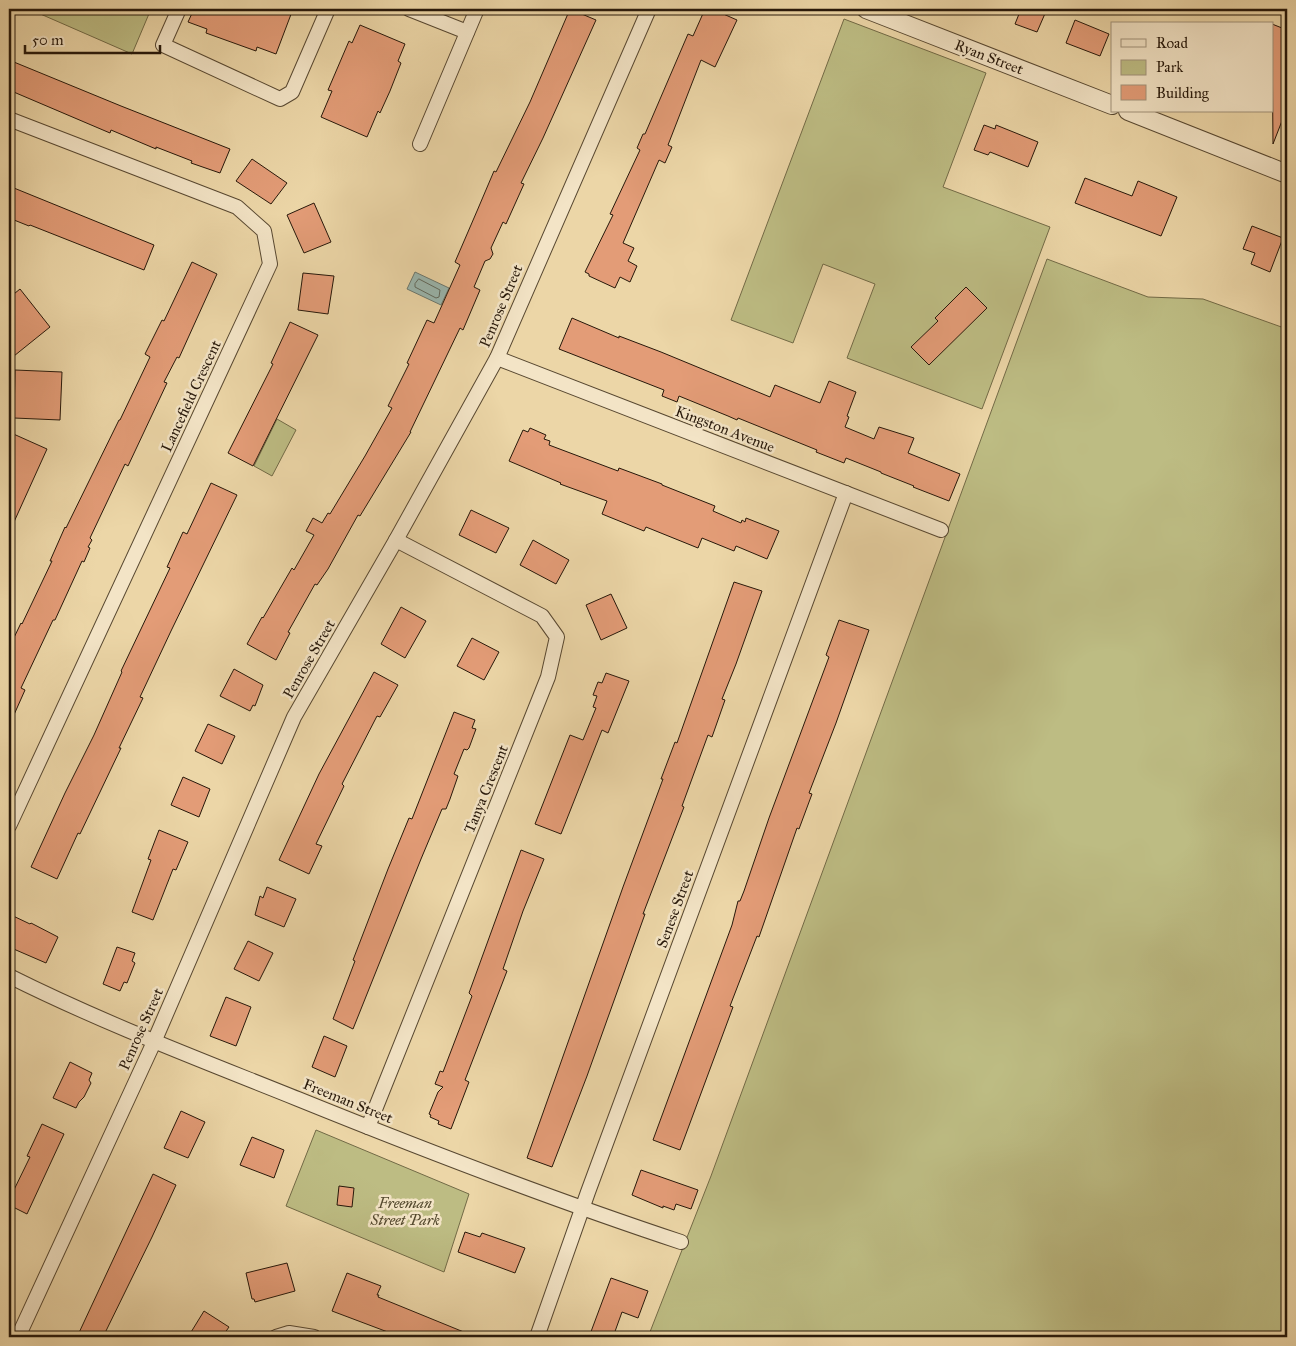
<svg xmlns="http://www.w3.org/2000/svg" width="1296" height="1346" viewBox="0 0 1296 1346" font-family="'IM FELL Great Primer',serif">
  <rect width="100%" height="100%" fill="#ecd6a7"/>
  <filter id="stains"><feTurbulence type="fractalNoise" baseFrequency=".004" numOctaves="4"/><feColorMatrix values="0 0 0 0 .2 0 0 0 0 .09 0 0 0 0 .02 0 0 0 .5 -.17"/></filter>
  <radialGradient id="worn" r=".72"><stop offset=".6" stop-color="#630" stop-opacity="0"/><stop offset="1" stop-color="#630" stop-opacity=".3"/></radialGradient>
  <g fill="#bdbc83" stroke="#726a46">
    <path d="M 29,9 L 151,9 L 132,54 Z"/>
    <path d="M 844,19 L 986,73 L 943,187 L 1050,227 L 982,409 L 847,358 L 875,284 L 823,264 L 793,343 L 731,320 Z"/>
    <path d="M 1047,259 L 1148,297 L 1203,299 L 1287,329 L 1287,1337 L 648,1337 L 711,1176 Z"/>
    <path d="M 277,419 L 296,430 L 272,476 L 254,466 Z"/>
    <path d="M 316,1130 L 469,1194 L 444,1272 L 286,1206 Z"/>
  </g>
  <path fill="#9ab7af" stroke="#6c776d" d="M 415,272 L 449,288 L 441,305 L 407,289 Z"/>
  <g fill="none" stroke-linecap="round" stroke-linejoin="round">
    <path stroke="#60685c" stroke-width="1" d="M 419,279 L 440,290 L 439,297 L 436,298 L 415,287 L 415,284 Z"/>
  </g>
  <g fill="#e39c77" stroke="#27180a">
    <path d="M 194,9 L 293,9 L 276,54 L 257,47 L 256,51 L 206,33 L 207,29 L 188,22 Z"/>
    <path d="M 570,9 L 596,20 L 543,138 L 521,183 L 524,184 L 506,224 L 503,222 L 491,248 L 493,254 L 490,259 L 485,261 L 474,287 L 480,290 L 463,330 L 460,328 L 410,432 L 411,432 L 360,516 L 358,515 L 328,569 L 317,585 L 315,584 L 288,632 L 290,633 L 276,660 L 247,644 L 262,617 L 263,618 L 292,568 L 294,570 L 314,535 L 306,531 L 313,518 L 322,523 L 328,513 L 330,514 L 365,456 L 392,408 L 388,406 L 409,364 L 407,363 L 427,320 L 434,323 L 460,265 L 455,262 L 477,211 L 494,171 L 496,172 L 530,102 Z"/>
    <path d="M 705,9 L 712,9 L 737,20 L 715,67 L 701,60 L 668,145 L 672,147 L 665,163 L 659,160 L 623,243 L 634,248 L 628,261 L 637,266 L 630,282 L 620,277 L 615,288 L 589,276 L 589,274 L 585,272 L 613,215 L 610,214 L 640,150 L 637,148 L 643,134 L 645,134 L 688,34 L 693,36 Z"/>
    <path d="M 1021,9 L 1047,9 L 1037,32 L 1015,24 Z"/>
    <path d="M 1075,20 L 1109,34 L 1100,56 L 1066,43 Z"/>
    <path d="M 1272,24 L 1287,30 L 1287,108 L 1273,144 Z"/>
    <path d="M 360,25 L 405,44 L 398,61 L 401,63 L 390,91 L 380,113 L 378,111 L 367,137 L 321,117 L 332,91 L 328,90 L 349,41 L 352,43 Z"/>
    <path d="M 9,60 L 121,106 L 230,149 L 220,173 L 191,163 L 192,161 L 156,147 L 156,149 L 111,130 L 110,133 L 9,90 Z"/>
    <path d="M 984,125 L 995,129 L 996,125 L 1038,142 L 1028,167 L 990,152 L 988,155 L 974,150 Z"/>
    <path d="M 252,159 L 287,183 L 271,204 L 236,181 Z"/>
    <path d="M 1085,178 L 1132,196 L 1138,181 L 1177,197 L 1161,236 L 1075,203 Z"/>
    <path d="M 9,186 L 154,245 L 144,270 L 30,225 L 29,226 L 9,218 Z"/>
    <path d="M 314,203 L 331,242 L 304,253 L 287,215 Z"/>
    <path d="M 1252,226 L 1283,238 L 1270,272 L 1251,264 L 1255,253 L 1243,249 Z"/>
    <path d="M 192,262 L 217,274 L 179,358 L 177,357 L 164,382 L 167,383 L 128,466 L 125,464 L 90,538 L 92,540 L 88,547 L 90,548 L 84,562 L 82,561 L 55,620 L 53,620 L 21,688 L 25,690 L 9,726 L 9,648 L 21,623 L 22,624 L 52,561 L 50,561 L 65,527 L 66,528 L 119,420 L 120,420 L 150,357 L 145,354 L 162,320 L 164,321 Z"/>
    <path d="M 303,273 L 334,276 L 328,314 L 298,310 Z"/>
    <path d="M 966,287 L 987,308 L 929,365 L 911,347 L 938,321 L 935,318 Z"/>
    <path d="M 20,289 L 50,327 L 9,360 L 9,298 Z"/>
    <path d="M 572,318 L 619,338 L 619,336 L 661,352 L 770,397 L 775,385 L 820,403 L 829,381 L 856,392 L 847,416 L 849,417 L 845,427 L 874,439 L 879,427 L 914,438 L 908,453 L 960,474 L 949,501 L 913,487 L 914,486 L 881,473 L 881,472 L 846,458 L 844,463 L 816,452 L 817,450 L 738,418 L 737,420 L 728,416 L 679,396 L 677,402 L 662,396 L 664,390 L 559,349 Z"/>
    <path d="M 290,322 L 318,335 L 253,466 L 228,453 L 273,364 L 271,363 Z"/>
    <path d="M 15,370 L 62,372 L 60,420 L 14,418 Z"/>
    <path d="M 530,428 L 546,435 L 544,439 L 550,441 L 549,445 L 618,471 L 619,468 L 662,484 L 662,485 L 715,506 L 713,511 L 741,523 L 742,520 L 745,522 L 746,518 L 779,531 L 767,559 L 736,546 L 734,551 L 702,538 L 698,548 L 646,527 L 644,531 L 602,514 L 607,501 L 560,484 L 561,483 L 509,461 L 523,430 L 528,432 Z"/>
    <path d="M 9,432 L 47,449 L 9,533 Z"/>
    <path d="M 211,483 L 237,495 L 171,631 L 140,697 L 143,698 L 119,748 L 121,748 L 80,834 L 78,833 L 57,879 L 31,867 L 65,793 L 94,735 L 122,672 L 121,671 L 170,568 L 167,567 L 183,532 L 187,534 Z"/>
    <path d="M 471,510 L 509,528 L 496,553 L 459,535 Z"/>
    <path d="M 533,540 L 569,560 L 556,584 L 520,565 Z"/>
    <path d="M 734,582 L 762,591 L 736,664 L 722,699 L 725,700 L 712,737 L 708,735 L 682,806 L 684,807 L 643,914 L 645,914 L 587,1076 L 552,1167 L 527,1158 L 623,887 L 663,779 L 661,779 L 675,742 L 677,743 Z"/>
    <path d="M 611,594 L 627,628 L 601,640 L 586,605 Z"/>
    <path d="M 401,607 L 426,621 L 405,658 L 381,644 Z"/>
    <path d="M 839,620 L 869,630 L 836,723 L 809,793 L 812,794 L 799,829 L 797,828 L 759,937 L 757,936 L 730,1006 L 733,1007 L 680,1150 L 653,1140 L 732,925 L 738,901 L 740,901 L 744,891 L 769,818 L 829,657 L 826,655 Z"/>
    <path d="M 472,638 L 499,652 L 484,680 L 457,666 Z"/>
    <path d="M 234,669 L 263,685 L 255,706 L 253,705 L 250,711 L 220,696 Z"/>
    <path d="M 374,672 L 398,685 L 380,717 L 377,716 L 342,784 L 344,786 L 316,844 L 322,846 L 309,874 L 279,860 L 319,774 Z"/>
    <path d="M 606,673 L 629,681 L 608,733 L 602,730 L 561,834 L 535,824 L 570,735 L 583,740 L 596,708 L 593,707 L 597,696 L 593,695 L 598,682 L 602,683 Z"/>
    <path d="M 454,712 L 475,720 L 472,728 L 476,729 L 469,748 L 467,750 L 464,749 L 454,774 L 458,776 L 450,799 L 446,809 L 442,809 L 421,859 L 353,1029 L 333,1019 L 355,961 L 353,960 L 388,869 L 409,818 L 412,819 Z"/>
    <path d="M 208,724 L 235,736 L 222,764 L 195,751 Z"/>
    <path d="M 183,777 L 210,789 L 199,817 L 171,805 Z"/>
    <path d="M 159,830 L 188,842 L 176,870 L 173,869 L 153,920 L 132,912 L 151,860 L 148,859 Z"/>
    <path d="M 521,850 L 544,859 L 523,911 L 503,969 L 507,971 L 465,1080 L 469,1082 L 451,1129 L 438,1124 L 439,1121 L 430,1117 L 431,1115 L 429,1114 L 438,1092 L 443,1087 L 435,1084 L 440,1071 L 443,1072 L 472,996 L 469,993 Z"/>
    <path d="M 267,887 L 296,899 L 284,927 L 255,915 L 260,896 L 263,898 Z"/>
    <path d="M 9,914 L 30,924 L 31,923 L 58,937 L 46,963 L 9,947 Z"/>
    <path d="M 248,941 L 273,953 L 259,981 L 234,969 Z"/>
    <path d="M 117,947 L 135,953 L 132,961 L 135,963 L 127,983 L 124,982 L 120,991 L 103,984 Z"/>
    <path d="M 226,997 L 251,1007 L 236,1046 L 210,1036 Z"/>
    <path d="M 324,1036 L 347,1046 L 335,1077 L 312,1067 Z"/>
    <path d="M 70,1062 L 92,1073 L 89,1080 L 91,1083 L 84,1097 L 79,1102 L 76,1108 L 53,1098 Z"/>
    <path d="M 181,1111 L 205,1122 L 188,1158 L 164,1148 Z"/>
    <path d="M 42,1124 L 64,1134 L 27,1214 L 9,1205 L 9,1200 L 30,1157 L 27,1156 Z"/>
    <path d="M 252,1137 L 284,1150 L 274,1178 L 240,1165 Z"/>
    <path d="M 641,1170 L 698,1190 L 691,1209 L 676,1204 L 674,1210 L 663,1206 L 663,1208 L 632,1195 Z"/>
    <path d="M 153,1174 L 176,1185 L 152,1237 L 103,1337 L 77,1337 Z"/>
    <path d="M 339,1186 L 354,1188 L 352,1207 L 337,1205 Z"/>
    <path d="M 465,1232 L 480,1237 L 482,1233 L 525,1248 L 515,1273 L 458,1252 Z"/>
    <path d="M 287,1263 L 295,1291 L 255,1302 L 254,1299 L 252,1299 L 246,1273 Z"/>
    <path d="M 347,1273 L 381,1286 L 377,1295 L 379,1295 L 378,1297 L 476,1337 L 401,1337 L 332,1311 Z"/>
    <path d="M 611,1278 L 648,1291 L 638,1318 L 622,1312 L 613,1337 L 589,1337 Z"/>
    <path d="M 204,1311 L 229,1327 L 222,1337 L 188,1337 Z"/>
  </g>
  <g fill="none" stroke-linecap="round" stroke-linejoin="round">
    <defs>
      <g id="minor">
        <path d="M 179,9 L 163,45 L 280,99 L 292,92 L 328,9"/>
        <path d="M 409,9 L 467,32"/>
        <path d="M 9,119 L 237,207 L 264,231 L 270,264 L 9,826"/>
        <path d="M 420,144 L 477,9"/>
        <path d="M 497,358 L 941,530"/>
        <path d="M 9,976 C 103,1023 201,1060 298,1099 C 424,1150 551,1199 681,1242"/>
        <path d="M 368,1127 L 548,677 L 557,637 L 542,616 L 396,540"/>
        <path d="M 18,1337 L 154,1042 L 294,717 L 396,540 L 497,358 L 649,9"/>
        <path d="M 276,1337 L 289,1333 L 314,1337"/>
        <path d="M 537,1337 L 588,1192 L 846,493"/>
      </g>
      <g id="tertiary">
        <path d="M 866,9 L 1112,105"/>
        <path d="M 1128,111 L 1287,174"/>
      </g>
    </defs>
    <use href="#minor" stroke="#584831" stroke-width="16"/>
    <use href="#tertiary" stroke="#584831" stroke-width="20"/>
    <use href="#minor" stroke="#f3e4c6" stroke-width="14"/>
    <use href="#tertiary" stroke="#f3e4c6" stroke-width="18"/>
  </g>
  <g text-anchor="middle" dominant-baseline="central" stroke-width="5" stroke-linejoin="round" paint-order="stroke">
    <g font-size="15" fill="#27180a" stroke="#f3e4c6">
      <text transform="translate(989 57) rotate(21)">Ryan Street</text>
      <text transform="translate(501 306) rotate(-67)">Penrose Street</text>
      <text transform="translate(191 396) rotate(-65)">Lancefield Crescent</text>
      <text transform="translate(725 429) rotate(21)">Kingston Avenue</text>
      <text transform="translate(309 659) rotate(-60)">Penrose Street</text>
      <text transform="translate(486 789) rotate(-68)">Tanya Crescent</text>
      <text transform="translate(675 909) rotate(-70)">Senese Street</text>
      <text transform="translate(141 1029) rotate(-66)">Penrose Street</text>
      <text transform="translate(348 1101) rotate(22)">Freeman Street</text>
    </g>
    <g font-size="15" font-style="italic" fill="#54492e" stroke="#f3e4c6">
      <text x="405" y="1203">Freeman<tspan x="405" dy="17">Street Park</tspan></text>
    </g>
  </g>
  <rect width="1296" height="1346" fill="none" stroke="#ecd6a7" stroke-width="30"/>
  <rect x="10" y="10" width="1276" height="1326" fill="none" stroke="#27180a" stroke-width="2.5"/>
  <rect x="15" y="15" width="1266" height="1316" fill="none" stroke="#27180a"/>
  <rect x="1111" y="22" width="162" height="90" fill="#f3e4c6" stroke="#a1927b"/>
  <rect x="1121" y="39" width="25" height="8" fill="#f3e4c6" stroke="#a1927b"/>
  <text x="1156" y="48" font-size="15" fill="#27180a">Road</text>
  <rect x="1121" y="60" width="25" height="15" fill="#bdbc83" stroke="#a1927b"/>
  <text x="1156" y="72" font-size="15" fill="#27180a">Park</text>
  <rect x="1121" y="85" width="25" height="15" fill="#e39c77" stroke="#a1927b"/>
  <text x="1156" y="98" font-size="15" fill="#27180a">Building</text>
  <path d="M25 45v8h135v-8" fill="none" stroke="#27180a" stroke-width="2.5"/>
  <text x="32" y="45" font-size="15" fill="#27180a" stroke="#f3e4c6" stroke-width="4" paint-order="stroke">50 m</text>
  <rect width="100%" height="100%" filter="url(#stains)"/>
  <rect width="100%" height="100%" fill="url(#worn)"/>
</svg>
